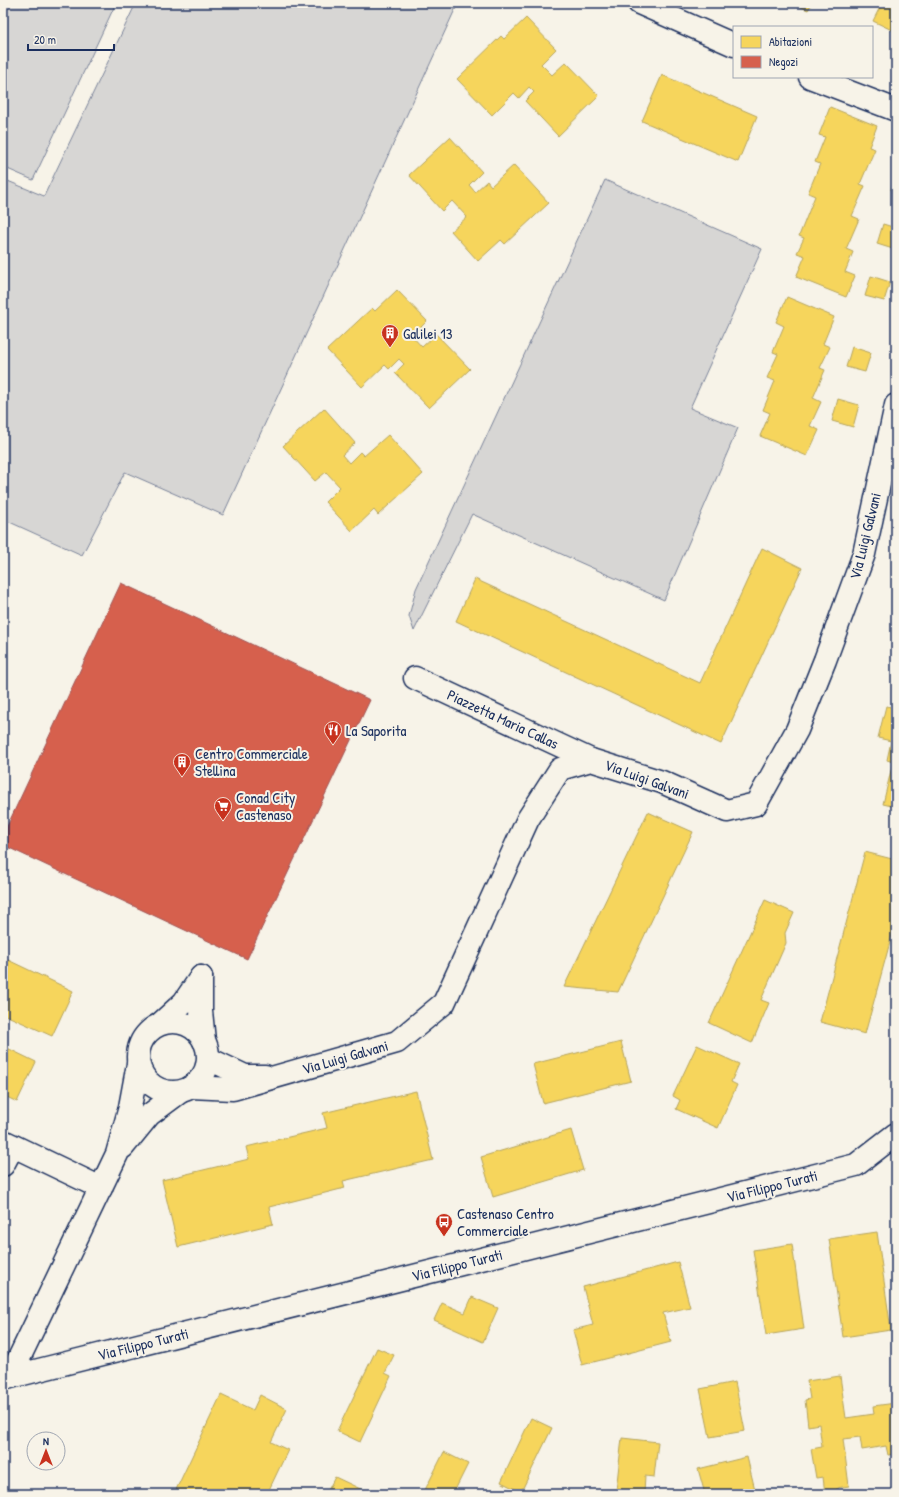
<svg xmlns="http://www.w3.org/2000/svg" width="899" height="1497" viewBox="0 0 899 1497" font-family="'Patrick Hand',sans-serif">
  <rect width="100%" height="100%" fill="#f7f3e8"/>
  <filter id="ink" filterUnits="userSpaceOnUse"><feTurbulence type="fractalNoise" baseFrequency=".025" numOctaves="2"/><feDisplacementMap in="SourceGraphic" scale="8" xChannelSelector="R" yChannelSelector="G"/><feConvolveMatrix kernelMatrix="1 2 1 2 8 2 1 2 1" color-interpolation-filters="sRGB"/></filter>
  <g filter="url(#ink)">
    <g fill="#d7d6d4" stroke="#798299">
      <path d="M 3,3 L 116,3 L 33,180 L 3,167 Z"/>
      <path d="M 136,3 L 458,3 L 223,515 L 125,472 L 82,555 L 3,519 L 3,179 L 44,196 Z"/>
      <path d="M 605,180 L 762,249 L 690,408 L 738,428 L 664,600 L 472,514 L 414,631 L 409,616 L 416,589 Z"/>
    </g>
    <g fill="#f6d55c" stroke="#b4a35d">
      <path d="M 792,3 L 812,3 L 808,10 Z"/>
      <path d="M 882,3 L 896,3 L 896,32 L 873,21 Z"/>
      <path d="M 526,18 L 556,49 L 541,64 L 552,75 L 566,62 L 599,96 L 558,136 L 525,101 L 534,92 L 529,87 L 519,98 L 514,93 L 492,115 L 457,79 L 501,36 L 504,39 Z"/>
      <path d="M 662,75 L 757,116 L 738,162 L 642,121 Z"/>
      <path d="M 830,107 L 877,126 L 869,147 L 875,149 L 860,184 L 865,186 L 852,216 L 859,219 L 846,249 L 853,252 L 845,272 L 855,276 L 846,297 L 796,277 L 805,256 L 797,253 L 804,238 L 799,236 L 815,196 L 808,193 L 820,164 L 815,162 L 825,137 L 819,135 Z"/>
      <path d="M 450,137 L 482,172 L 469,185 L 475,192 L 487,181 L 491,186 L 514,165 L 549,203 L 505,244 L 501,240 L 478,261 L 451,231 L 467,217 L 452,201 L 442,211 L 409,175 Z"/>
      <path d="M 896,173 L 896,191 L 891,190 Z"/>
      <path d="M 883,224 L 896,228 L 896,250 L 877,244 Z"/>
      <path d="M 871,276 L 890,282 L 884,301 L 865,296 Z"/>
      <path d="M 397,290 L 427,321 L 412,336 L 422,347 L 436,334 L 470,369 L 429,408 L 395,373 L 404,364 L 399,359 L 389,369 L 385,365 L 362,387 L 327,350 L 372,308 L 375,311 Z"/>
      <path d="M 787,297 L 834,317 L 823,344 L 830,347 L 820,368 L 825,370 L 813,398 L 821,402 L 810,426 L 819,430 L 807,456 L 760,436 L 770,413 L 763,410 L 775,381 L 767,378 L 778,354 L 773,352 L 784,326 L 776,322 Z"/>
      <path d="M 852,347 L 871,353 L 865,372 L 846,367 Z"/>
      <path d="M 838,399 L 859,405 L 853,427 L 832,421 Z"/>
      <path d="M 324,408 L 355,443 L 342,455 L 349,463 L 360,452 L 364,456 L 388,435 L 423,474 L 378,515 L 374,510 L 352,531 L 325,502 L 340,487 L 326,472 L 315,481 L 283,446 Z"/>
      <path d="M 762,548 L 802,568 L 721,744 L 456,621 L 475,579 L 700,683 Z"/>
      <path d="M 886,706 L 896,708 L 896,807 L 883,804 L 893,762 L 887,760 L 891,741 L 878,738 Z"/>
      <path d="M 648,812 L 693,832 L 618,992 L 564,987 Z"/>
      <path d="M 865,852 L 896,860 L 896,920 L 865,1034 L 820,1022 Z"/>
      <path d="M 765,900 L 794,913 L 785,933 L 786,943 L 761,1000 L 769,1003 L 752,1043 L 709,1023 Z"/>
      <path d="M 6,959 L 73,991 L 52,1036 L 3,1014 L 3,966 Z"/>
      <path d="M 621,1042 L 631,1081 L 543,1103 L 533,1064 Z"/>
      <path d="M 697,1045 L 739,1064 L 731,1082 L 737,1085 L 718,1128 L 676,1109 L 680,1100 L 673,1096 Z"/>
      <path d="M 3,1046 L 36,1062 L 17,1102 L 3,1095 Z"/>
      <path d="M 416,1091 L 433,1160 L 343,1181 L 345,1188 L 269,1207 L 273,1224 L 178,1247 L 162,1180 L 249,1159 L 246,1147 L 327,1128 L 323,1113 Z"/>
      <path d="M 571,1130 L 583,1170 L 493,1197 L 481,1157 Z"/>
      <path d="M 877,1232 L 891,1330 L 843,1337 L 829,1239 Z"/>
      <path d="M 792,1244 L 804,1329 L 766,1335 L 753,1250 Z"/>
      <path d="M 678,1262 L 690,1307 L 663,1313 L 671,1342 L 582,1365 L 573,1330 L 593,1325 L 583,1287 Z"/>
      <path d="M 472,1297 L 498,1308 L 483,1342 L 434,1320 L 442,1303 L 465,1313 Z"/>
      <path d="M 377,1348 L 394,1355 L 385,1373 L 391,1376 L 360,1442 L 337,1431 Z"/>
      <path d="M 840,1376 L 846,1418 L 874,1414 L 873,1406 L 896,1403 L 896,1454 L 888,1455 L 886,1446 L 862,1450 L 860,1437 L 843,1439 L 849,1486 L 837,1488 L 838,1494 L 825,1494 L 823,1477 L 816,1478 L 811,1449 L 822,1447 L 819,1424 L 808,1426 L 805,1400 L 810,1399 L 807,1381 Z"/>
      <path d="M 735,1382 L 745,1431 L 710,1437 L 700,1389 Z"/>
      <path d="M 221,1395 L 253,1410 L 260,1395 L 287,1409 L 271,1442 L 288,1450 L 267,1494 L 174,1494 Z"/>
      <path d="M 531,1418 L 552,1428 L 521,1492 L 501,1482 Z"/>
      <path d="M 622,1438 L 658,1442 L 654,1477 L 645,1476 L 644,1494 L 610,1494 L 610,1491 L 616,1491 Z"/>
      <path d="M 444,1452 L 468,1464 L 453,1494 L 423,1494 Z"/>
      <path d="M 747,1457 L 756,1494 L 705,1494 L 698,1469 Z"/>
      <path d="M 335,1477 L 369,1493 L 368,1494 L 326,1494 Z"/>
    </g>
    <path fill="#d6604d" stroke="#9e5152" d="M 121,583 L 370,700 L 247,959 L 3,845 L 3,835 Z"/>
    <g fill="none" stroke-linecap="round" stroke-linejoin="round">
      <defs>
        <g id="minor">
          <path d="M 639,3 L 734,45"/>
          <path d="M 810,77 L 896,110"/>
          <path d="M 415,678 L 591,760"/>
          <path d="M 201,977 L 201,1011 L 204,1041"/>
          <circle cx="173" cy="1057" r="35"/>
          <path d="M 160,1024 L 184,1002 L 201,977"/>
          <path d="M 209,1059 L 245,1076 L 265,1076"/>
          <path d="M 191,1087 L 233,1089 L 397,1042 L 444,1003 L 528,819 L 560,769 L 591,760 L 662,782 L 727,811 L 756,804 L 797,730 L 825,660 L 864,554 L 896,405"/>
          <path d="M 3,1141 L 101,1188"/>
          <path d="M 123,1147 L 149,1115 L 180,1092"/>
          <path d="M 3,1165 L 13,1146"/>
          <path d="M 10,1377 L 117,1154 L 130,1107 L 138,1064"/>
          <path d="M 3,1379 L 856,1165 L 896,1134"/>
        </g>
      </defs>
      <use href="#minor" stroke="#1b2f5e" stroke-width="25"/>
      <use href="#minor" stroke="#f7f3e8" stroke-width="22"/>
    </g>
  </g>
  <defs>
    <symbol id="building-pin" viewBox="-11 -11 22 30"><path d="M0 17L-7.5 6A9.5 9.5 0 1 1 7.5 6Z" fill="#c8321e" stroke="#f7f3e8"/><path d="M-4-6H4V6H1V3H-1V6H-4ZM-2.5-4.3h1.7v1.8h-1.7ZM.8-4.3h1.7v1.8H.8ZM-2.5-1h1.7V.8h-1.7ZM.8-1h1.7V.8H.8Z" fill="#fff"/></symbol>
    <symbol id="restaurant-pin" viewBox="-11 -11 22 30"><path d="M0 17L-7.5 6A9.5 9.5 0 1 1 7.5 6Z" fill="#c8321e" stroke="#f7f3e8"/><path d="M-5-6h1v4h1v-4h1v4h1v-4h1v5L-1.5 .5V6h-2V.5L-5-1ZM5-6V6H3V1.5H1.5Q1.5-4 5-6Z" fill="#fff"/></symbol>
    <symbol id="supermarket-pin" viewBox="-11 -11 22 30"><path d="M0 17L-7.5 6A9.5 9.5 0 1 1 7.5 6Z" fill="#c8321e" stroke="#f7f3e8"/><path d="M-6-5.5h2.5l.6 2H6L4.5 2H-2.5L-4.4-4H-6ZM-1.5 3.2a1.3 1.3 0 1 0 .1 0ZM3 3.2a1.3 1.3 0 1 0 .1 0Z" fill="#fff"/></symbol>
    <symbol id="bus-pin" viewBox="-11 -11 22 30"><path d="M0 17L-7.5 6A9.5 9.5 0 1 1 7.5 6Z" fill="#c8321e" stroke="#f7f3e8"/><path d="M-5-6H5V4H4V6H2V4H-2V6H-4V4H-5ZM-3.5-4V0h7V-4ZM-3.5 1.2v1.5H-2V1.2ZM2 1.2v1.5H3.5V1.2Z" fill="#fff"/></symbol>
  </defs>
  <g fill-rule="evenodd">
    <use href="#building-pin" x="380" y="323" width="20" height="27"/>
    <use href="#restaurant-pin" x="323" y="720" width="20" height="27"/>
    <use href="#building-pin" x="172" y="752" width="20" height="27"/>
    <use href="#supermarket-pin" x="213" y="796" width="20" height="27"/>
    <use href="#bus-pin" x="434" y="1212" width="20" height="27"/>
  </g>
  <g text-anchor="middle" dominant-baseline="central" stroke-width="4" stroke-linejoin="round" paint-order="stroke">
    <g font-size="15" fill="#1b2f5e" stroke="#f7f3e8" text-anchor="start">
      <text x="403" y="333">Galilei 13</text>
      <text x="346" y="730">La Saporita</text>
      <text x="195" y="753">Centro Commerciale<tspan x="195" dy="17">Stellina</tspan></text>
      <text x="236" y="797">Conad City<tspan x="236" dy="17">Castenaso</tspan></text>
      <text x="457" y="1213">Castenaso Centro<tspan x="457" dy="17">Commerciale</tspan></text>
    </g>
    <g font-size="15" fill="#1b2f5e" stroke="#f7f3e8">
      <text transform="translate(865 536) rotate(-76)">Via Luigi Galvani</text>
      <text transform="translate(503 719) rotate(25)">Piazzetta Maria Callas</text>
      <text transform="translate(647 779) rotate(20)">Via Luigi Galvani</text>
      <text transform="translate(345 1057) rotate(-16)">Via Luigi Galvani</text>
      <text transform="translate(772 1186) rotate(-14)">Via Filippo Turati</text>
      <text transform="translate(457 1265) rotate(-14)">Via Filippo Turati</text>
      <text transform="translate(143 1344) rotate(-14)">Via Filippo Turati</text>
    </g>
  </g>
  <rect width="899" height="1497" fill="none" stroke="#f7f3e8" stroke-width="16"/>
  <rect x="8" y="8" width="883" height="1481" fill="none" stroke="#1b2f5e" stroke-width="1.5" filter="url(#ink)"/>
  <rect x="733" y="26" width="140" height="52" fill="#f7f3e8" stroke="#9fa5b1"/>
  <rect x="741" y="36" width="20" height="12" fill="#f6d55c" stroke="#9fa5b1"/>
  <text x="769" y="46" font-size="12" fill="#1b2f5e">Abitazioni</text>
  <rect x="741" y="56" width="20" height="12" fill="#d6604d" stroke="#9fa5b1"/>
  <text x="769" y="66" font-size="12" fill="#1b2f5e">Negozi</text>
  <g transform="translate(46 1451)"><circle r="19" fill="#f7f3e8" stroke="#9fa5b1"/>
  <path d="M0-3L7 15L0 10L-7 15Z" fill="#c8321e"/>
  <text y="-6" font-size="11" font-weight="bold" text-anchor="middle" fill="#1b2f5e">N</text>
  </g>
  <path d="M28 44v6h86v-6" fill="none" stroke="#1b2f5e" stroke-width="2"/>
  <text x="34" y="44" font-size="12" fill="#1b2f5e" stroke="#f7f3e8" stroke-width="3" paint-order="stroke">20 m</text>
</svg>
